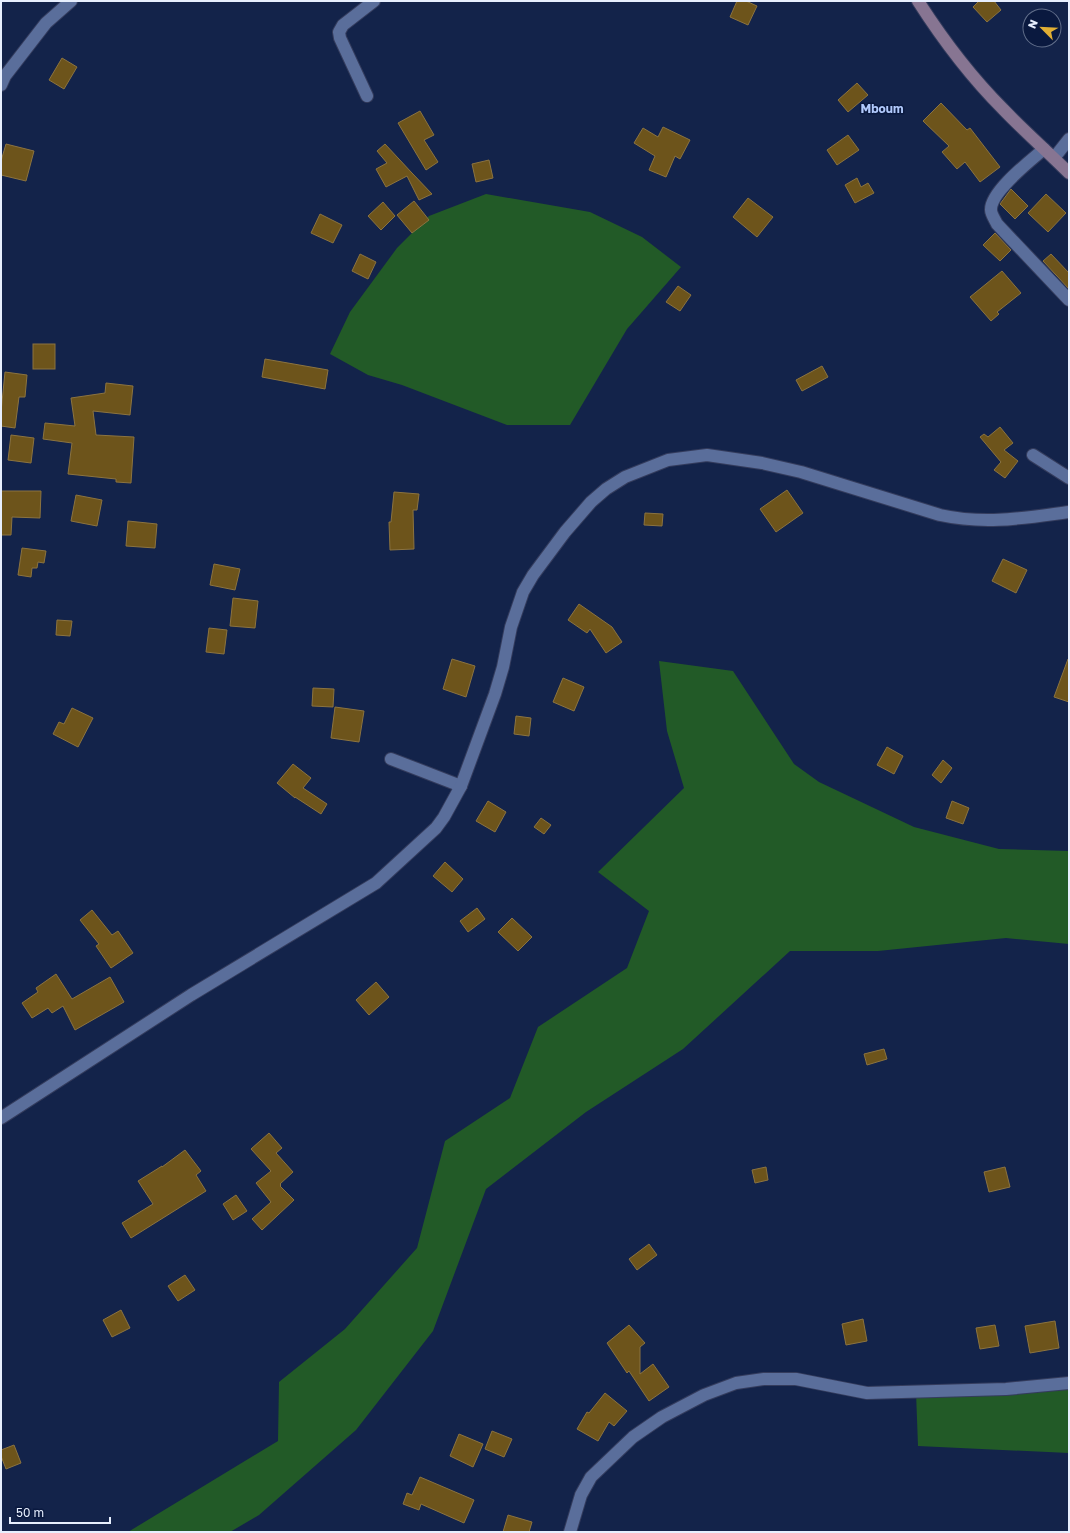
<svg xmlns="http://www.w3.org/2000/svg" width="1070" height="1533" viewBox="0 0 1070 1533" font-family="'Golos Text',sans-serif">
  <rect width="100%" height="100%" fill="#13234a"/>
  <g fill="#225a27">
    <path d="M 486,194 L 590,212 L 642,237 L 681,267 L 627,329 L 570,425 L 507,425 L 402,385 L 368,375 L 330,354 L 350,312 L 397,248 L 429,216 Z"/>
    <path d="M 659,661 L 733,671 L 794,764 L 819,782 L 914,827 L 999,849 L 1069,851 L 1069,944 L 1006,938 L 878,951 L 790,951 L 683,1049 L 586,1112 L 486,1189 L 433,1331 L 356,1430 L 259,1515 L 230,1532 L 128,1532 L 278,1441 L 279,1382 L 345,1329 L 417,1248 L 445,1141 L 510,1098 L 538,1027 L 627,968 L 649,911 L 598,872 L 684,788 L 667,731 Z"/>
    <path d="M 1069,1381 L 1069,1453 L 918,1446 L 916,1392 Z"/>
  </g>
  <g fill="#6d541b" stroke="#8b7340">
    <path d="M 737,1 L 746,1 L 757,6 L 748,25 L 730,17 Z"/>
    <path d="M 979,1 L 994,1 L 1001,10 L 987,22 L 973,7 Z"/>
    <path d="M 62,58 L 77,67 L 64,89 L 49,80 Z"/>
    <path d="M 857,83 L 868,95 L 848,112 L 838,100 Z"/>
    <path d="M 941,103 L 967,130 L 970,128 L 1000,167 L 980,182 L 965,162 L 957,169 L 942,152 L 949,146 L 923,121 Z"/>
    <path d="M 420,111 L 434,135 L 424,140 L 438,162 L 426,170 L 398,123 Z"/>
    <path d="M 663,127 L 690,140 L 680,159 L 675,156 L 666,177 L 649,170 L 655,156 L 634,143 L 643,128 L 658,137 Z"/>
    <path d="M 848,135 L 859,150 L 837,165 L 827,150 Z"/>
    <path d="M 6,144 L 34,151 L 26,181 L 1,175 L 1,161 Z"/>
    <path d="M 385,144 L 412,173 L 432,194 L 419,200 L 407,176 L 386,187 L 376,169 L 387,163 L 377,151 Z"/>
    <path d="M 489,160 L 493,178 L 476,182 L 472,164 Z"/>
    <path d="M 857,178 L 861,187 L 868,183 L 874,193 L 855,203 L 845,185 Z"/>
    <path d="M 1011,189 L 1028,206 L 1015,219 L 1000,204 Z"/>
    <path d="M 1046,194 L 1066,213 L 1048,232 L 1028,213 Z"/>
    <path d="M 748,198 L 773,217 L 757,237 L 733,217 Z"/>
    <path d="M 414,201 L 429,220 L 412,233 L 397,215 Z"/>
    <path d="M 383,202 L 395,216 L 381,230 L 368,216 Z"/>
    <path d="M 320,214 L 342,225 L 333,243 L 311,233 Z"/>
    <path d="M 995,233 L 1011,250 L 1000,261 L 983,245 Z"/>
    <path d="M 360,254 L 376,262 L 368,279 L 352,271 Z"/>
    <path d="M 1051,254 L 1069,273 L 1069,289 L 1043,261 Z"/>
    <path d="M 1002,271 L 1021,293 L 997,312 L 999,314 L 991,321 L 970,297 Z"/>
    <path d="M 678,286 L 691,295 L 680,311 L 666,302 Z"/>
    <rect x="33" y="344" width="22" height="25"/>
    <path d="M 265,359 L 328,370 L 325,389 L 262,377 Z"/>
    <path d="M 822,366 L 828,377 L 802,391 L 796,380 Z"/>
    <path d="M 5,372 L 27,375 L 25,397 L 19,397 L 15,428 L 1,426 L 1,412 Z"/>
    <path d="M 106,383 L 133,386 L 130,415 L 93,411 L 96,435 L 134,437 L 131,483 L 116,482 L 116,479 L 68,474 L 72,443 L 43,439 L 45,423 L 75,426 L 71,398 L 105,393 Z"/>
    <path d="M 1000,427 L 1013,443 L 1004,450 L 1018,461 L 1005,478 L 994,470 L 1001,462 L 980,437 L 984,434 L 988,437 Z"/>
    <path d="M 11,435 L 34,438 L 31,463 L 8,460 Z"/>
    <path d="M 787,490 L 803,513 L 776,532 L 760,509 Z"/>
    <path d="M 1,491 L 41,491 L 40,518 L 12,517 L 11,535 L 1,535 Z"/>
    <path d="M 394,492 L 419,494 L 417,510 L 413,510 L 414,549 L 390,550 L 389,522 L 391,522 Z"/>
    <path d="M 76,495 L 102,500 L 97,526 L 71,521 Z"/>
    <path d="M 645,513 L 663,514 L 662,526 L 644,525 Z"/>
    <path d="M 128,521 L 157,524 L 155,548 L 126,546 Z"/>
    <path d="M 22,548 L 46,551 L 44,563 L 38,562 L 37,568 L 32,568 L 31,577 L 18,575 Z"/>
    <path d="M 1003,559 L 1027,570 L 1016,593 L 992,581 Z"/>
    <path d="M 214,564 L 240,569 L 235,590 L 210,585 Z"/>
    <path d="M 233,598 L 258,601 L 255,628 L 230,626 Z"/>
    <path d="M 579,604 L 612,627 L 622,642 L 606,653 L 590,629 L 587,633 L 568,620 Z"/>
    <path d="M 57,620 L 72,621 L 70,636 L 56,635 Z"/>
    <path d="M 209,628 L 227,630 L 224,654 L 206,652 Z"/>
    <path d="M 452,659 L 475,666 L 466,697 L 443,689 Z"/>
    <path d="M 1068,659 L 1069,659 L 1069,702 L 1054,697 Z"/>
    <path d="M 563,678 L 584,687 L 574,711 L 553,702 Z"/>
    <path d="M 313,688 L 334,689 L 333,707 L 312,706 Z"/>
    <path d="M 335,707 L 364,711 L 359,742 L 331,738 Z"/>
    <path d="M 72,708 L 93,718 L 78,747 L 53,734 L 59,722 L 64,724 Z"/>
    <path d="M 516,716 L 531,718 L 529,736 L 514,734 Z"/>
    <path d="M 887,747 L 903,756 L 894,774 L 877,765 Z"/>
    <path d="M 943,760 L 952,768 L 941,783 L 932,775 Z"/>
    <path d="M 293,764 L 311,778 L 303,788 L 327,804 L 321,814 L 295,797 L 295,798 L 277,783 Z"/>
    <path d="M 488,801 L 506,812 L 495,832 L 476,821 Z"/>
    <path d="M 952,801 L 969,808 L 963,824 L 946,818 Z"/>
    <path d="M 541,818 L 551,825 L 544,834 L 534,827 Z"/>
    <path d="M 445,862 L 463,879 L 452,892 L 433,876 Z"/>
    <path d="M 477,908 L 485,919 L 468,932 L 460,921 Z"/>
    <path d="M 92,910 L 112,935 L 118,931 L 133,953 L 111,968 L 96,946 L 99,944 L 80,920 Z"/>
    <path d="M 512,918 L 532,937 L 518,951 L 498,932 Z"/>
    <path d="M 56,974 L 72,999 L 110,977 L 124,1002 L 75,1030 L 63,1006 L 52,1013 L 48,1008 L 32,1018 L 22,1003 L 38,992 L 36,988 Z"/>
    <path d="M 376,982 L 389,997 L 369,1015 L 356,1000 Z"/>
    <path d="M 884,1049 L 887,1059 L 867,1065 L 864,1054 Z"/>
    <path d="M 269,1133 L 282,1148 L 276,1153 L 293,1172 L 280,1184 L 281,1185 L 280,1186 L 294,1200 L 262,1230 L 252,1219 L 271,1202 L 256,1183 L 271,1171 L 251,1149 Z"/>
    <path d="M 185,1150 L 201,1171 L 196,1175 L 206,1191 L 131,1238 L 122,1223 L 153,1204 L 138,1181 L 162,1166 L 162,1167 Z"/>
    <path d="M 766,1167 L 768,1180 L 755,1183 L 752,1170 Z"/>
    <path d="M 1005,1167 L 1010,1187 L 989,1192 L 984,1172 Z"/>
    <path d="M 236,1195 L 247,1211 L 233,1220 L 223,1204 Z"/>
    <path d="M 649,1244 L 657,1255 L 637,1270 L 629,1259 Z"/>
    <path d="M 185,1275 L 195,1290 L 178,1301 L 168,1286 Z"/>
    <path d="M 121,1310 L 130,1328 L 112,1337 L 103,1320 Z"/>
    <path d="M 863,1319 L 867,1341 L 846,1345 L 842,1324 Z"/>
    <path d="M 1055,1321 L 1059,1348 L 1030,1353 L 1025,1326 Z"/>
    <path d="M 629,1325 L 645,1343 L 640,1347 L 640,1374 L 653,1364 L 669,1387 L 649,1401 L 629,1371 L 627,1373 L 607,1343 Z"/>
    <path d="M 995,1325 L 999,1346 L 980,1349 L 976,1328 Z"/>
    <path d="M 605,1393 L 627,1411 L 614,1426 L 609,1422 L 598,1441 L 577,1429 L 587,1412 L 589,1413 Z"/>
    <path d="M 492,1431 L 512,1439 L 504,1457 L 485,1449 Z"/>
    <path d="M 459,1434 L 483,1444 L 473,1467 L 450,1456 Z"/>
    <path d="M 14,1445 L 21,1463 L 6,1469 L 1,1456 L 1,1450 Z"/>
    <path d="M 420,1477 L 474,1500 L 464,1523 L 421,1504 L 419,1510 L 403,1504 L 407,1493 L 412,1495 Z"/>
    <path d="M 508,1515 L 532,1522 L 529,1532 L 503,1532 Z"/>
  </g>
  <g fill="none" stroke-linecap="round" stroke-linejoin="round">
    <defs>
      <g id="street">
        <path d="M 1,85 L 5,76 L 46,23 L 71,1"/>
        <path d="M 367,96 L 340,38 L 339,32 L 343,25 L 374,1"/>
        <path d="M 1044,149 C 1030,161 990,192 991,210 C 991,214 995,220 997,224 L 1069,300"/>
        <path d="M 1054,158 L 1069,139"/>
        <path d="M 1033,455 L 1069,478"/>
        <path d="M 391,759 L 461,786"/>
        <path d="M 1,1118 L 191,995 L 376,883 L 436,828 L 444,817 L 461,786 L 495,694 L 503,667 L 511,627 L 523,592 L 533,575 L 565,532 L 591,502 L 606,489 L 625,477 L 668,460 L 707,455 L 762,463 L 801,472 L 940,515 C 986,525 1024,518 1069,512"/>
        <path d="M 570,1532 L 581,1495 L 591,1477 L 633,1437 L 662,1417 L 704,1395 L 736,1383 L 764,1379 L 796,1379 L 867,1393 L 1006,1389 L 1069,1383"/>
      </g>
      <path id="secondary" d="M 918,1 C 943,40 970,76 1003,109 C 1024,131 1047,151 1069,173"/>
    </defs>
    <use href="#street" stroke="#343c5d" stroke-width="14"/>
    <use href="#secondary" stroke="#343c5d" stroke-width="14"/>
    <use href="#street" stroke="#5a6e9b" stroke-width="12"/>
    <use href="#secondary" stroke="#877592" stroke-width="12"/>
  </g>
  <g text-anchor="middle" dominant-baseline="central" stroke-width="3" stroke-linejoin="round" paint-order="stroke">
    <g font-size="12" font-weight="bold" fill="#b2cafc" stroke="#0a193f">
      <text x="882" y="108">Mboum</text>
    </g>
  </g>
  <rect width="1070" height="1533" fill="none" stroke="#e7effe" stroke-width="4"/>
  <g transform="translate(1042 28) rotate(294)"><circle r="19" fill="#0a193f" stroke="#626f8b"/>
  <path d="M0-3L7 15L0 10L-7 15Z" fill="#e1af34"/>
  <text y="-6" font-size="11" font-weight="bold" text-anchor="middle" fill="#e7effe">N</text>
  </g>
  <path d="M10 1517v6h100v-6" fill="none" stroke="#e7effe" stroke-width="2"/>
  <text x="16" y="1517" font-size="12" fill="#e7effe" stroke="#0a193f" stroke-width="3" paint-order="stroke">50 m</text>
</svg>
